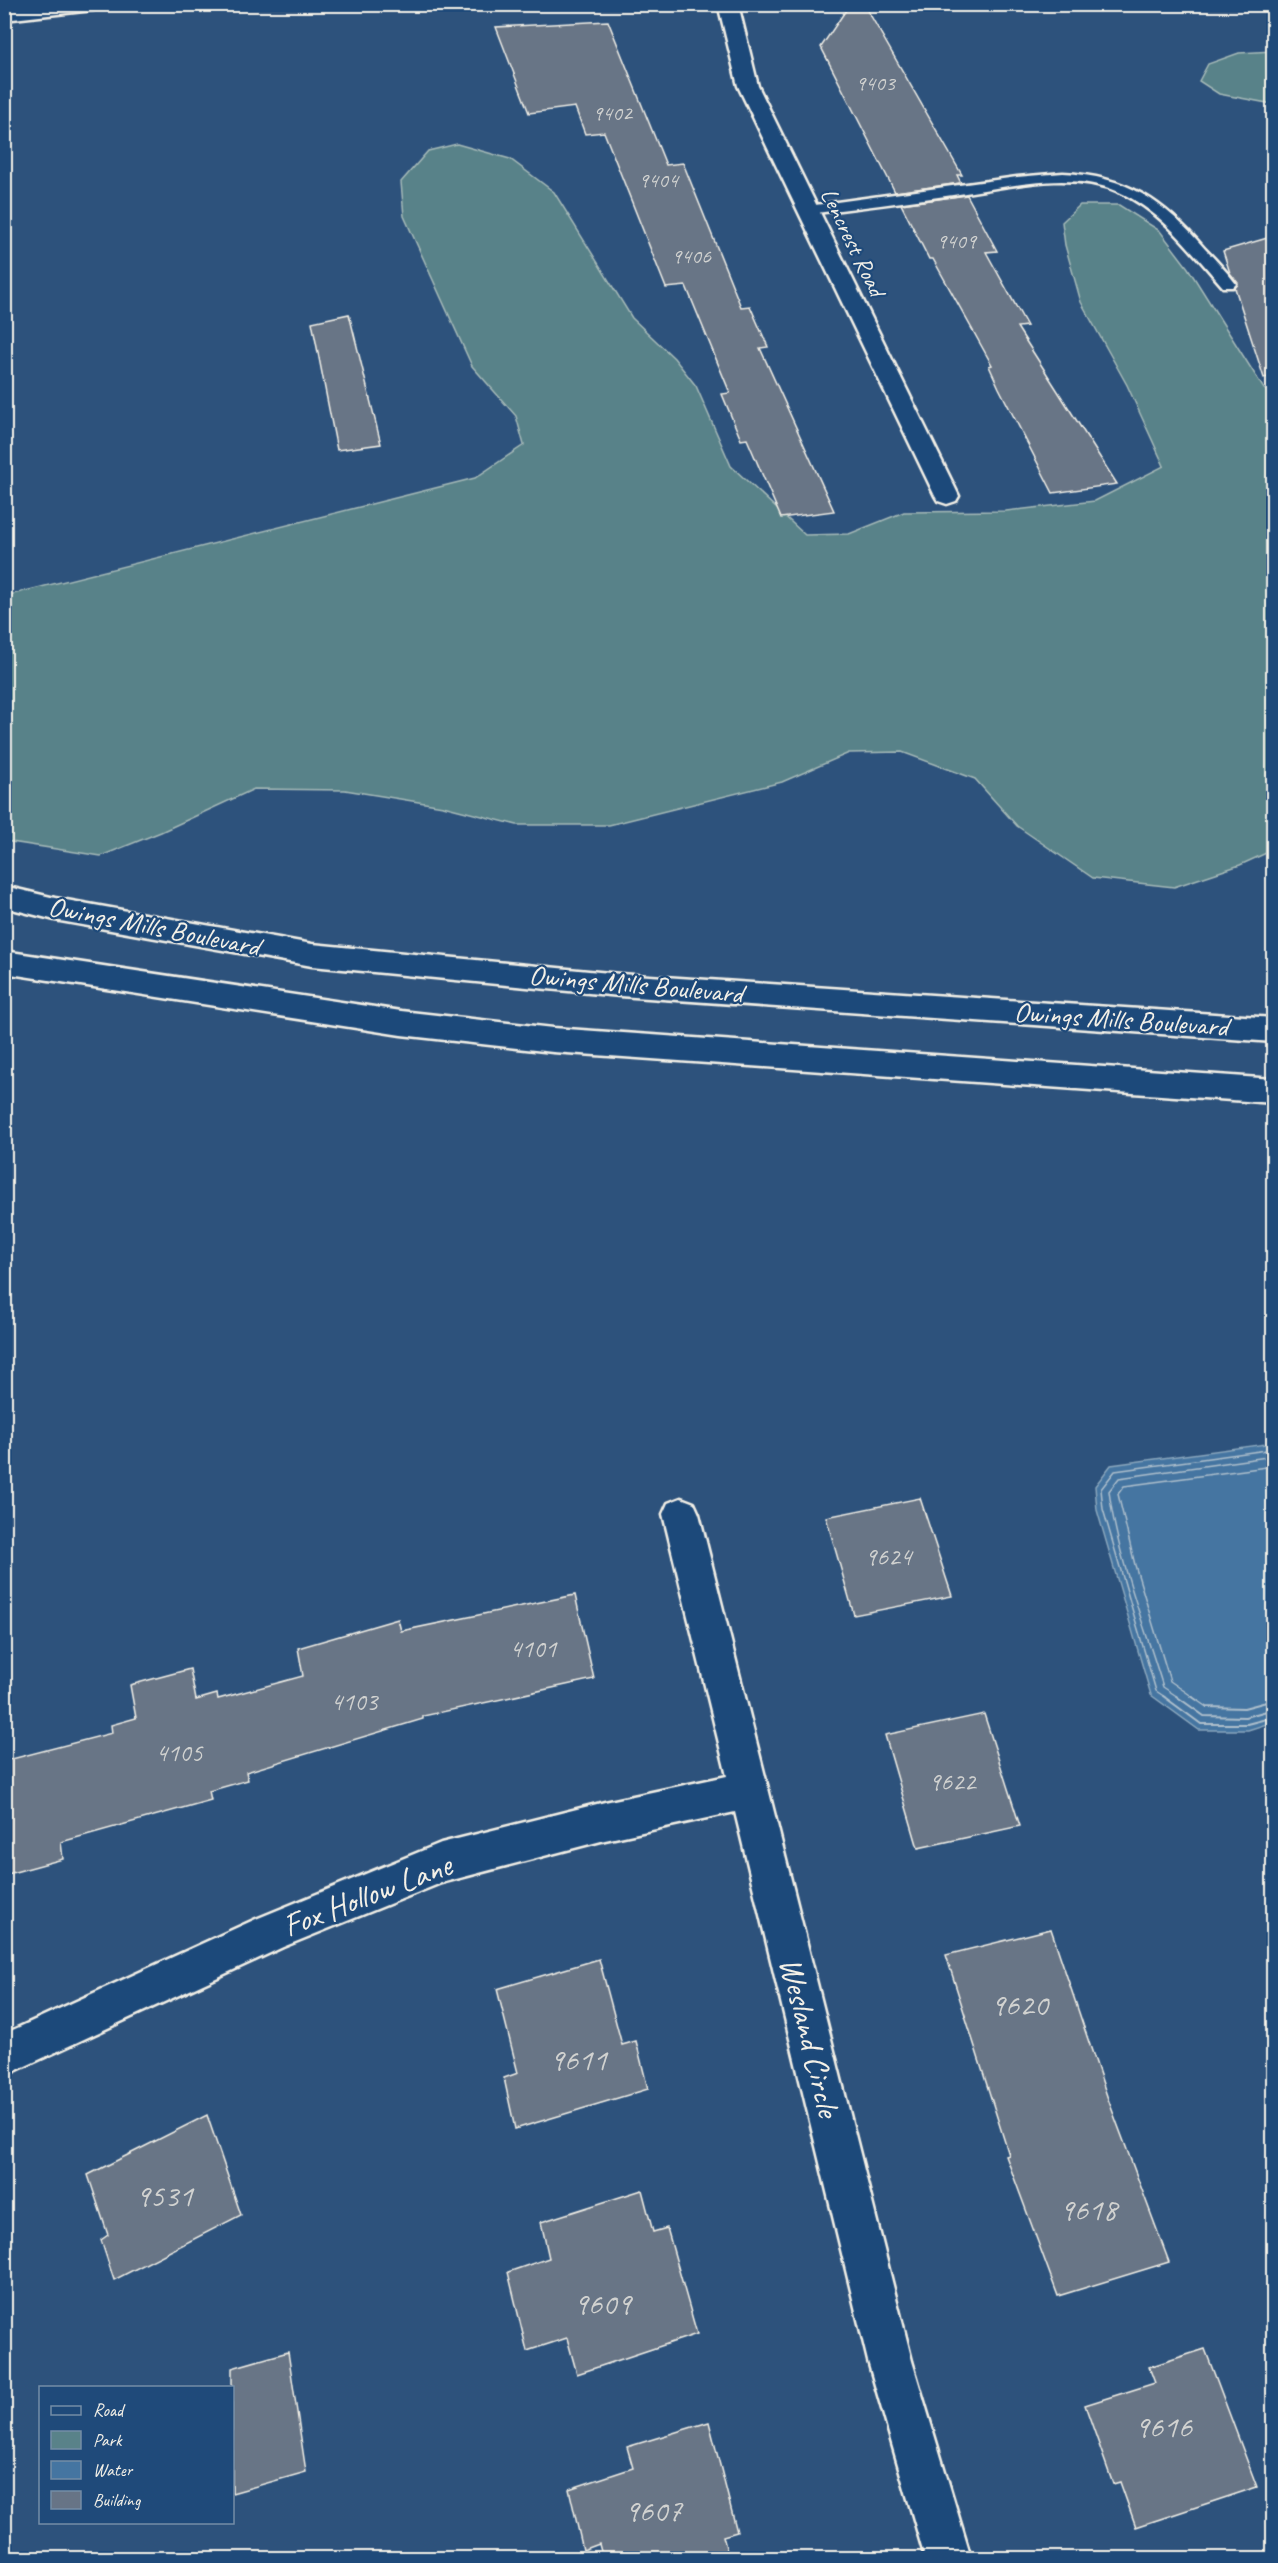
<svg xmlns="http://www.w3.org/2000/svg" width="1278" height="2563" viewBox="0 0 1278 2563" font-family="Caveat,sans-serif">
  <rect width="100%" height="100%" fill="#2d527c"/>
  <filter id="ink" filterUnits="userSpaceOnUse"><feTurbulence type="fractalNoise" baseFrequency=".0167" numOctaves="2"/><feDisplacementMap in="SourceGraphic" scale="12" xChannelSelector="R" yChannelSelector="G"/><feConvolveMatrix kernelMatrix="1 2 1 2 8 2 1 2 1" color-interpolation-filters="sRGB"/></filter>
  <g filter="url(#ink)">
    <g fill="#598289" stroke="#a6bab8" stroke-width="1.5">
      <path d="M 1273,51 L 1273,104 L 1219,94 L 1199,81 L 1208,64 L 1239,53 Z"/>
      <path d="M 457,144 L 510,159 L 554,192 L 632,318 L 674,358 L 696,386 L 731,466 L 805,535 L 849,534 L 904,512 L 1006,511 L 1095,501 L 1164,466 L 1127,385 L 1081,302 L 1065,245 L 1062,222 L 1080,205 L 1119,205 L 1160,231 L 1188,268 L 1264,389 L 1273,395 L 1273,850 L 1240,865 L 1174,887 L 1093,878 L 1017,826 L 975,779 L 902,752 L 849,753 L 782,782 L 609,825 L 517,825 L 443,806 L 345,790 L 254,789 L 161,832 L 101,856 L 5,841 L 5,596 L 475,478 L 524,445 L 516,416 L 472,366 L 404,216 L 401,182 L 428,151 Z"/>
    </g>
    <path fill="#4575a1" stroke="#8ba7bd" stroke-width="1.5" d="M 1273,1443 L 1273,1722 L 1248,1730 L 1199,1730 L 1151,1695 L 1097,1510 L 1095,1486 L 1111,1465 Z"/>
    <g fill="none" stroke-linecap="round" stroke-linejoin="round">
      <g stroke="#aebfcc" stroke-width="1.5">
        <path d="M 1165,1697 L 1156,1691 L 1103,1509 L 1101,1489 L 1115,1471 L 1274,1449"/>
        <path d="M 1178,1697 L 1163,1687 C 1144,1624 1117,1556 1109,1491 L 1119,1478 L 1274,1456"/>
        <path d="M 1193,1697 L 1170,1681 L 1135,1565 L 1118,1494 L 1124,1486 L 1274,1466"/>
      </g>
      <g stroke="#aebfcc" stroke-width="2">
        <path d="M 1163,1696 L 1201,1724 L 1247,1724 L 1274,1717"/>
        <path d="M 1176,1696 L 1204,1716 L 1245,1717 L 1274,1709"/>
        <path d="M 1191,1696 L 1207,1707 L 1244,1708 L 1274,1700"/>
      </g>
    </g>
    <g fill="#677486" stroke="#f4f1e8" stroke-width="1.5">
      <path d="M 850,4 L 864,4 L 962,175 L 957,175 L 961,183 L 895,192 L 821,47 Z"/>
      <path d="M 608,21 L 666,165 L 683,163 L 741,307 L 750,306 L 768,347 L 760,348 L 834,511 L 781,518 L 747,439 L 741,440 L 722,394 L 730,393 L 686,286 L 666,288 L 604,132 L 585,134 L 575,107 L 529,113 L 496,27 Z"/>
      <path d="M 967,195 L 997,251 L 986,252 L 1027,326 L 1017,327 L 1117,484 L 1053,493 L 999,388 L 989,366 L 992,365 L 933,259 L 929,259 L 901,204 Z"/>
      <path d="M 1274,236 L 1274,376 L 1264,378 L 1235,288 L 1238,283 L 1230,273 L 1223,251 Z"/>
      <path d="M 349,314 L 381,444 L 337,450 L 312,322 Z"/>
      <path d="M 920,1498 L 952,1596 L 854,1615 L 826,1517 Z"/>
      <path d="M 575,1595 L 594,1679 L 423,1716 L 423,1719 L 246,1772 L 248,1780 L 209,1791 L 211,1800 L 61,1842 L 63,1859 L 4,1875 L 4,1761 L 112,1733 L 111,1725 L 136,1718 L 130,1685 L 190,1669 L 196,1700 L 217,1694 L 218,1699 L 303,1676 L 298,1648 L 398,1619 L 401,1631 Z"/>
      <path d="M 984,1714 L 1020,1826 L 918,1848 L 885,1735 Z"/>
      <path d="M 1051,1929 L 1108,2099 L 1169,2262 L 1058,2296 L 1006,2156 L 1009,2155 L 946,1955 Z"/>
      <path d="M 599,1959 L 622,2045 L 636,2041 L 648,2089 L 515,2129 L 504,2078 L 518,2073 L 497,1989 Z"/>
      <path d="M 207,2115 L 241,2215 L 114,2280 L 101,2240 L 108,2235 L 88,2175 Z"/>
      <path d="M 642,2190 L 653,2232 L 667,2228 L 697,2334 L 577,2374 L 567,2338 L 527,2351 L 508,2272 L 549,2258 L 541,2222 Z"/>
      <path d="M 1205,2349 L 1257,2487 L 1136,2527 L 1120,2482 L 1113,2484 L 1085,2405 L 1155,2383 L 1149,2367 Z"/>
      <path d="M 288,2352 L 306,2472 L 232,2493 L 232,2368 Z"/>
      <path d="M 709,2422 L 737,2532 L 723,2536 L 729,2559 L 603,2559 L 599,2544 L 583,2550 L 569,2489 L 633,2468 L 627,2447 Z"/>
    </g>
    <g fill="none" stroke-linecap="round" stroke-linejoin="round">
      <defs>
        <path id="lane" d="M 1063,173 C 1127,176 1164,201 1205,249 C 1216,260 1227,272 1236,284 L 1233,287 L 1223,287 C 1192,252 1163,212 1119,192 C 1068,169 1006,188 953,195 C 905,202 856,208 808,214 L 801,210 L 808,206 L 1017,177 Z"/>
        <g id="street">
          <path d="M 37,4 L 102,4 L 100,8 L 93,10 L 4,20 L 4,8 Z"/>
          <path d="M 718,4 L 738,4 L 758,86 L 959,496 L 956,501 L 947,504 L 938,501 L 935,496 L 738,86 Z"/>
          <path d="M 681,1498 L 694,1503 L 699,1514 L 912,2361 L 971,2558 L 925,2558 L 868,2361 L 735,1812 L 605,1840 L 441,1883 L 283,1947 L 4,2076 L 4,2034 L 256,1919 L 441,1843 L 605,1802 L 727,1776 L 663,1514 L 668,1503 Z"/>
        </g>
        <g id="primary">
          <path d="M 4,886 L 55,898 L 312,944 L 620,974 L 1274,1018 L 1274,1042 L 620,996 L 312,966 L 55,920 L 4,907 Z"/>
          <path d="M 4,951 L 401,1011 L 553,1028 L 1274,1079 L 1274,1103 L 553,1052 L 401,1035 L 4,973 Z"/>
        </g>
      </defs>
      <use href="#lane" stroke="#f4f1e8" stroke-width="5"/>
      <use href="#street" stroke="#f4f1e8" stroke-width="5"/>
      <use href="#primary" stroke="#f4f1e8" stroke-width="5"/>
      <use href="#lane" fill="#1f4a7a" fill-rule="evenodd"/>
      <use href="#street" fill="#1f4a7a" fill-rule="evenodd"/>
      <use href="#primary" fill="#1f4a7a" fill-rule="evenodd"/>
    </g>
  </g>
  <g text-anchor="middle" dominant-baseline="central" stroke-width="4.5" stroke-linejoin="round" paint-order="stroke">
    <g font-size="22" fill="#d1d2d0">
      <text x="875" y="83">9403</text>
      <text x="612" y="113">9402</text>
      <text x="658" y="180">9404</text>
      <text x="956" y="241">9409</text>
      <text x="691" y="256">9406</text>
    </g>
    <g font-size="24" fill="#f4f1e8" stroke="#1f4a7a">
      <text transform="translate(853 242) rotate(64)">Lencrest Road</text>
    </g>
    <g font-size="26" fill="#d1d2d0">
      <text x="888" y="1556">9624</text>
      <text x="533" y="1648">4101</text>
      <text x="354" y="1701">4103</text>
      <text x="179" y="1752">4105</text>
      <text x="952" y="1781">9622</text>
    </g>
    <g font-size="28" fill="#f4f1e8" stroke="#1f4a7a">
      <text transform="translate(154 926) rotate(11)">Owings Mills Boulevard</text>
      <text transform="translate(636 984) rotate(5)">Owings Mills Boulevard</text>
      <text transform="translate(1121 1019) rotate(4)">Owings Mills Boulevard</text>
    </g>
    <g font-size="32" fill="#d1d2d0">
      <text x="1019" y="2004">9620</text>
      <text x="578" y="2059">9611</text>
      <text x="164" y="2195">9531</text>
      <text x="1088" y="2209">9618</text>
      <text x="602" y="2303">9609</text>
      <text x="1163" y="2426">9616</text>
      <text x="653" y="2510">9607</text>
    </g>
    <g font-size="33" fill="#f4f1e8" stroke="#1f4a7a">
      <text transform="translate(367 1895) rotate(-21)">Fox Hollow Lane</text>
      <text transform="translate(810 2037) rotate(76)">Wesland Circle</text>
    </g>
  </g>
  <rect width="1278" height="2563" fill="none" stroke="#1f4a7a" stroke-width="24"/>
  <rect x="12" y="12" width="1254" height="2539" fill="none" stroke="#f4f1e8" stroke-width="2" filter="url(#ink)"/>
  <rect x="39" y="2386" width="195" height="138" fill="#1f4a7a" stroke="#748da6" stroke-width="1.5"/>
  <rect x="51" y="2406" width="30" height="9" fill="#1f4a7a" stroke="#748da6" stroke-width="1.5"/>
  <text x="93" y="2416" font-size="18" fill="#f4f1e8">Road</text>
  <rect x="51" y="2431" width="30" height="18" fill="#598289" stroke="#748da6" stroke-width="1.5"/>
  <text x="93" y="2446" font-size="18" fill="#f4f1e8">Park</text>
  <rect x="51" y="2461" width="30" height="18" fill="#4575a1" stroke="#748da6" stroke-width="1.5"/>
  <text x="93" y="2476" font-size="18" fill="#f4f1e8">Water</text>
  <rect x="51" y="2491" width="30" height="18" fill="#677486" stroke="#748da6" stroke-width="1.5"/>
  <text x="93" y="2506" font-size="18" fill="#f4f1e8">Building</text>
</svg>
